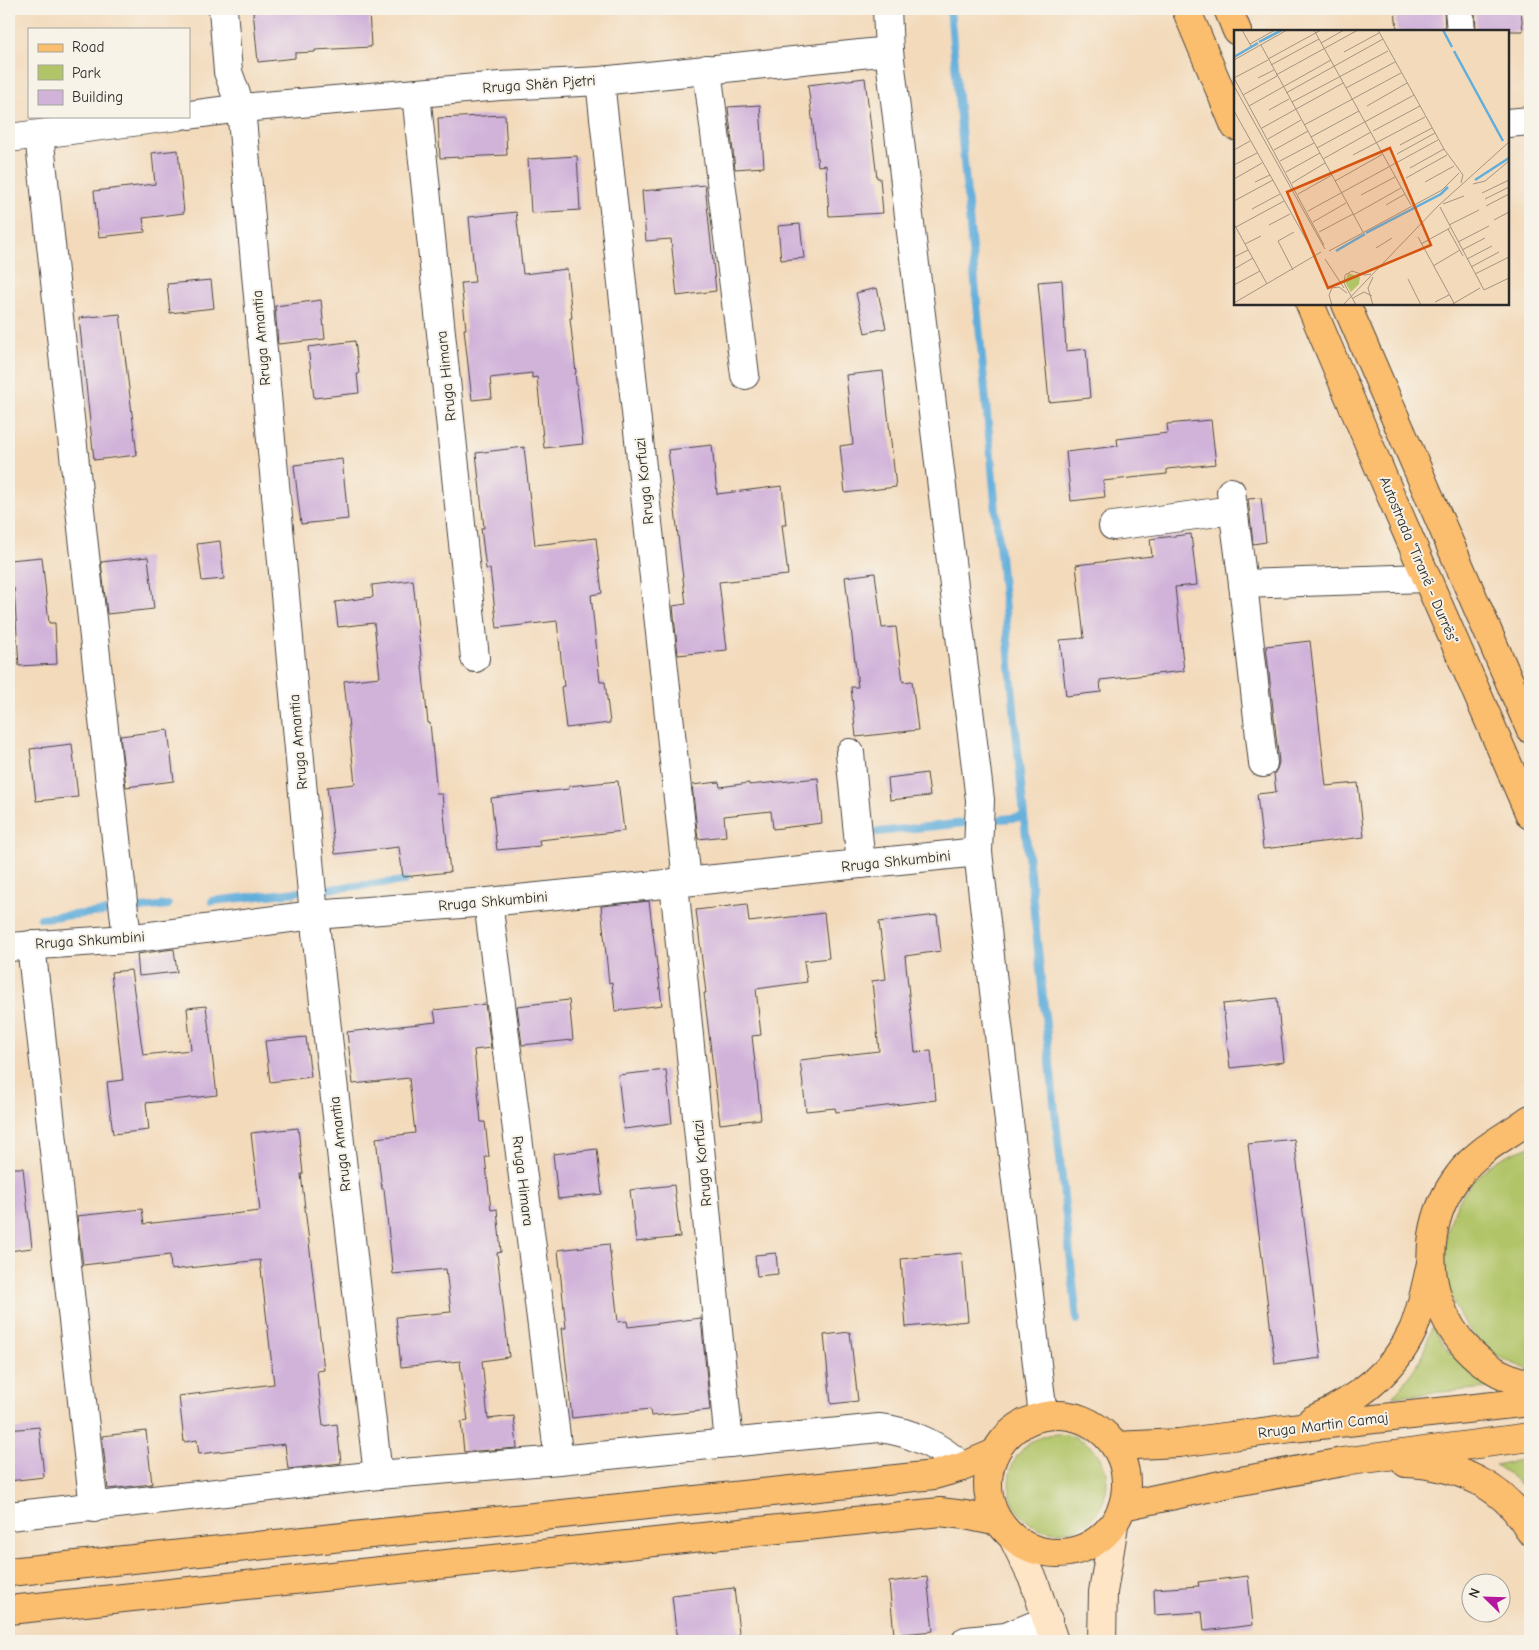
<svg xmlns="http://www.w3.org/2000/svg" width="1539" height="1650" viewBox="0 0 1539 1650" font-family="'Comic Neue',sans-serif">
  <rect width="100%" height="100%" fill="#f7f3e8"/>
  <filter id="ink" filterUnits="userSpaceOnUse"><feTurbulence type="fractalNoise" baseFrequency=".02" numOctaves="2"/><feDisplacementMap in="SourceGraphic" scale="10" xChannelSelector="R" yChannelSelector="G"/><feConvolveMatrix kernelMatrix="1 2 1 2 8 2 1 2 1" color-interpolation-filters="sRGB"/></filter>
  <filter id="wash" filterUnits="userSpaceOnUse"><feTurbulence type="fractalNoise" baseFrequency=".0096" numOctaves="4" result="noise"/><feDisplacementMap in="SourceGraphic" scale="20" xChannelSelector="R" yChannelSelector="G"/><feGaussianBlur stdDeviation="1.12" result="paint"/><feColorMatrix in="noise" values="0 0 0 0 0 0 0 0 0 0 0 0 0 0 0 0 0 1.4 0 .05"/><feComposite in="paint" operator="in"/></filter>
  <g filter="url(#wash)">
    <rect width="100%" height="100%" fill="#f3dabb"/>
    <g fill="#b1c468" stroke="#6e784a">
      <path d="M 1530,1146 L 1530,1370 C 1517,1365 1504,1361 1492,1352 C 1430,1307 1429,1213 1489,1166 C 1502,1156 1516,1151 1530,1146 Z"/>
      <path d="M 1432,1327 C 1438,1333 1440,1341 1445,1347 C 1460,1365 1481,1378 1502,1387 L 1392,1396 L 1402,1386 L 1421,1359 Z"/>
      <circle cx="1058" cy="1483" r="49"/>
      <path d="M 1530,1458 L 1530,1495 L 1513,1477 L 1495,1465 Z"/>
    </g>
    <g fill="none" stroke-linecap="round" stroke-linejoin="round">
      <g stroke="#62aedb" stroke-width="8">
        <path d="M 950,9 L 1024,817 L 1001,819"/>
        <path d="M 1024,817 L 1077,1320"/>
        <path d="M 877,832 L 965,823"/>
        <path d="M 327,889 L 405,881"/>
        <path d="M 212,901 L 297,892"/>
        <path d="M 133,909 L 168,905"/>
        <path d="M 41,918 L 104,912"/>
        <path d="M 840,1641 L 842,1641"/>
      </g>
    </g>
    <g id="blocks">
      <g fill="#d1b3da">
        <path d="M 259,9 L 347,9 L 348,11 L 369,10 L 371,47 L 315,50 L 315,52 L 295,53 L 295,58 L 258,62 L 253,11 L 259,11 Z"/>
        <path d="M 1395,9 L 1444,9 L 1445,31 L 1397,31 Z"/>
        <path d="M 1475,9 L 1521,9 L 1523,31 L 1476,31 Z"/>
        <path d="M 865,78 L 877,178 L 880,178 L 883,213 L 829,216 L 826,165 L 818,166 L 808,85 Z"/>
        <path d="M 760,105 L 764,167 L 735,169 L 728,107 Z"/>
        <path d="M 505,115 L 507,155 L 440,158 L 438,118 Z"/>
        <path d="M 178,150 L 184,213 L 143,218 L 145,232 L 99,237 L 94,191 L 155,184 L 152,153 Z"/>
        <path d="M 577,156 L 580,210 L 531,213 L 528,159 Z"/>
        <path d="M 705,185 L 716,291 L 677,296 L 671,239 L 646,241 L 642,191 Z"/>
        <path d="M 516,212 L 523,274 L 567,269 L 572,318 L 570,318 L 576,373 L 575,373 L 583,444 L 544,448 L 537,377 L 532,378 L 532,373 L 490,378 L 492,398 L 472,400 L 464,329 L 466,329 L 461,283 L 475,282 L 469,217 Z"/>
        <path d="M 800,224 L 804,258 L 781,260 L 778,226 Z"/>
        <path d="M 211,280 L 214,308 L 170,313 L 167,284 Z"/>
        <path d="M 1062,280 L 1066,351 L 1086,349 L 1090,398 L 1049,402 L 1038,282 Z"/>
        <path d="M 877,288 L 886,328 L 865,333 L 856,293 Z"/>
        <path d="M 321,300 L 325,339 L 278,344 L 275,306 Z"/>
        <path d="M 120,314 L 137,455 L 94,460 L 79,318 Z"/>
        <path d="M 355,341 L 359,374 L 357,374 L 359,393 L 314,398 L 308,347 Z"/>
        <path d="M 883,371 L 896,487 L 845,493 L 840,446 L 853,444 L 846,375 Z"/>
        <path d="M 1211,420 L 1216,464 L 1167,469 L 1167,474 L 1103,481 L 1105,497 L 1071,501 L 1066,452 L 1118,446 L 1117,439 L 1168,433 L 1167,424 Z"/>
        <path d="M 712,445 L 717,494 L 782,486 L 786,525 L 782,525 L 788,575 L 719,582 L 727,650 L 678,655 L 673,606 L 686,604 L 668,450 Z"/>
        <path d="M 524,447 L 535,545 L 596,538 L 602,593 L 591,595 L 600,682 L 605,682 L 610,723 L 566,728 L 561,687 L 564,686 L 557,621 L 497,628 L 490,569 L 486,569 L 481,528 L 484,528 L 476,453 Z"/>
        <path d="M 342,459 L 348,519 L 301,524 L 294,465 Z"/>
        <path d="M 1261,498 L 1266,542 L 1253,544 L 1248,499 Z"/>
        <path d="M 1191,534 L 1197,585 L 1175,587 L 1184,671 L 1100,680 L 1101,692 L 1066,696 L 1060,640 L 1084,638 L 1076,565 L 1152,556 L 1150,539 Z"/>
        <path d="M 220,541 L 224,579 L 202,581 L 197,544 Z"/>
        <path d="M 42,557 L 49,623 L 55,623 L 57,664 L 19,666 L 14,588 L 9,589 L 9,560 Z"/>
        <path d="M 148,557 L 154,609 L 107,614 L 101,562 Z"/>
        <path d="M 875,573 L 882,628 L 896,627 L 903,682 L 912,681 L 918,730 L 856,737 L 851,687 L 858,687 L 845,577 Z"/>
        <path d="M 413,580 L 428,723 L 430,723 L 437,794 L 442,794 L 450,872 L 403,877 L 399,847 L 335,854 L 327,787 L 355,784 L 344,681 L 380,677 L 374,623 L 338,627 L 335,602 L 373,597 L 372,585 Z"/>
        <path d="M 1310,641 L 1326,786 L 1358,783 L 1364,837 L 1263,849 L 1257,794 L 1276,792 L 1274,774 L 1277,769 L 1279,762 L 1266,646 Z"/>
        <path d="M 168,730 L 174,781 L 126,787 L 120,736 Z"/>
        <path d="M 72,744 L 78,797 L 36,801 L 30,749 Z"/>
        <path d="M 927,773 L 930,796 L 890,800 L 888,778 Z"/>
        <path d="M 818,778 L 822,823 L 773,829 L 771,811 L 724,816 L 726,836 L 698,839 L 692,785 L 719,782 L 720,787 L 749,783 L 749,785 Z"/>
        <path d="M 618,781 L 624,831 L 539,840 L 540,846 L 497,850 L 491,798 L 569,789 L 569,786 Z"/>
        <path d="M 649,901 L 662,1005 L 615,1011 L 612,982 L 609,983 L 601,906 Z"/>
        <path d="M 747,904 L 749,922 L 824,913 L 829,958 L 804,961 L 807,982 L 756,989 L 761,1035 L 752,1036 L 761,1119 L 720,1124 L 704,993 L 706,993 L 696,910 Z"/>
        <path d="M 937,915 L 941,951 L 905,956 L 915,1052 L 931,1051 L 936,1100 L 836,1112 L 835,1108 L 806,1111 L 800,1060 L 879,1051 L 872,981 L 886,979 L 879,922 Z"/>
        <path d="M 174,949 L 177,972 L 139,976 L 137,954 Z"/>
        <path d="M 131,970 L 143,1055 L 191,1050 L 187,1008 L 206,1006 L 217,1095 L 146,1103 L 149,1130 L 113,1134 L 107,1082 L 123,1080 L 111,972 Z"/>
        <path d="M 1277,998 L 1284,1062 L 1230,1068 L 1223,1004 Z"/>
        <path d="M 569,1000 L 573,1040 L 522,1045 L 517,1006 Z"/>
        <path d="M 485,1004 L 491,1048 L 474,1050 L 481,1122 L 485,1122 L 489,1157 L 485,1157 L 491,1210 L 497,1209 L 501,1252 L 497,1253 L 509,1357 L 482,1361 L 488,1419 L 514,1416 L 517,1448 L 464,1452 L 461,1422 L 468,1421 L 460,1361 L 401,1367 L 396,1317 L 451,1312 L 446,1269 L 393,1274 L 384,1189 L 382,1189 L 376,1138 L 415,1133 L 409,1078 L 353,1084 L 347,1032 L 436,1022 L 434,1010 Z"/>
        <path d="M 306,1037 L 311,1077 L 270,1082 L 265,1041 Z"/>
        <path d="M 666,1070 L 672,1123 L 624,1129 L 618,1075 Z"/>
        <path d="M 298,1128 L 303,1174 L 301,1174 L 324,1370 L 317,1371 L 323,1426 L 337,1424 L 341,1463 L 288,1469 L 285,1444 L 199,1454 L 197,1440 L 184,1442 L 179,1396 L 274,1384 L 260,1260 L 171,1270 L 170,1255 L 83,1265 L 77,1216 L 142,1209 L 144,1224 L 260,1211 L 251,1133 Z"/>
        <path d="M 1294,1139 L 1321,1358 L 1275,1364 L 1248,1144 Z"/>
        <path d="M 597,1149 L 602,1194 L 558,1199 L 553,1154 Z"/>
        <path d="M 9,1168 L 23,1168 L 32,1248 L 9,1251 Z"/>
        <path d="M 674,1185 L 680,1237 L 636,1242 L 630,1190 Z"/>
        <path d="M 609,1244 L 618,1322 L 627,1321 L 628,1327 L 701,1318 L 710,1410 L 651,1416 L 650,1409 L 572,1418 L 562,1328 L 566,1328 L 558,1250 Z"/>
        <path d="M 776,1253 L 778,1274 L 757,1276 L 755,1255 Z"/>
        <path d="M 962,1253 L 968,1321 L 906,1327 L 901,1259 Z"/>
        <path d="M 850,1332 L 858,1401 L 831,1404 L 824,1335 Z"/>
        <path d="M 39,1427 L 44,1477 L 9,1481 L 9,1430 Z"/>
        <path d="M 146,1431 L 152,1484 L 108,1489 L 102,1436 Z"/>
        <path d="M 1248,1576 L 1253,1625 L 1204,1631 L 1202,1612 L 1155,1615 L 1154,1589 L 1199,1586 L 1198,1582 Z"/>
        <path d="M 927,1577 L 933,1631 L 894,1635 L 889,1582 Z"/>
        <path d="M 734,1588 L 740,1641 L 677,1641 L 672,1595 Z"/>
      </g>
    </g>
  </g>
  <g filter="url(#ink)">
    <use href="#blocks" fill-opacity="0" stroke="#494541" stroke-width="1"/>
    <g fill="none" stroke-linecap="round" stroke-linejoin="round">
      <defs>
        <g id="minor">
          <path d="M 223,9 L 228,72 L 241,108 L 314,915 L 378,1475"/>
          <path d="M 887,9 L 889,51 L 980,800 L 978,852 L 1043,1416"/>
          <path d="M 1459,9 L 1461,31"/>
          <path d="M 707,69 L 745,375"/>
          <path d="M 600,81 L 687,881"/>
          <path d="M 416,94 L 475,658"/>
          <path d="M 189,115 L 241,108 L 500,86 L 600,81 L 889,51"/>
          <path d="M 1508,123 L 1530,121"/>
          <path d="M 39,135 L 127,939"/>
          <path d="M 9,138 L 178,116"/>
          <path d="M 1231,492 L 1243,584 L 1263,763"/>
          <path d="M 1113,526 L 1233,510"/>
          <path d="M 1243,584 L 1426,578"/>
          <path d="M 850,753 L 861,864"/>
          <path d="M 674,883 L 729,1443"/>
          <path d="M 488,902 L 559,1460"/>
          <path d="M 31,945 L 94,1508"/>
          <path d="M 9,947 L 127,939 L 314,915 L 488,902 L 978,852"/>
          <path d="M 9,1516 L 378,1475 L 559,1460 L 879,1428 C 909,1431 941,1446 962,1467"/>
          <path d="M 966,1641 L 1006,1637 L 1048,1620"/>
        </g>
        <g id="secondary">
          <path d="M 1013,1538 L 1034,1581 L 1054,1641"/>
          <path d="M 1102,1641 L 1103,1592 L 1114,1525"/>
        </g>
        <g id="primary">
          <circle cx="1057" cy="1484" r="69"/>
          <path d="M 1312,1420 C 1355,1401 1393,1374 1413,1330 C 1422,1308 1426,1285 1431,1263"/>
          <path d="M 1115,1446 L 1179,1443 L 1292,1428 L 1530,1402"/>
          <path d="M 1406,1463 C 1457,1465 1505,1485 1530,1531"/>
          <path d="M 1123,1506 L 1230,1483 L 1342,1462 L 1530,1437"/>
          <path d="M 9,1572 L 934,1475 L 962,1467 L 995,1453"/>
          <path d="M 9,1610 L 940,1512 L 965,1515 L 999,1522"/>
        </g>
        <g id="trunk">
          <path d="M 1186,9 L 1235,126"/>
          <path d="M 1228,9 L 1237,31"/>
          <path d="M 1310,304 L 1388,489 L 1530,815"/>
          <path d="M 1346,304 L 1530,729"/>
          <path d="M 1530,1119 C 1506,1137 1477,1150 1459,1175 C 1402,1248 1437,1364 1530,1384"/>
        </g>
      </defs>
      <use href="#minor" stroke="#494541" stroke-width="30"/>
      <use href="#secondary" stroke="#494541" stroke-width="30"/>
      <use href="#primary" stroke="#494541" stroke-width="30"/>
      <use href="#trunk" stroke="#494541" stroke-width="30"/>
      <use href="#minor" stroke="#fff" stroke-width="28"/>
      <use href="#secondary" stroke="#fde5c5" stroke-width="28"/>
      <use href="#primary" stroke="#fbbd6e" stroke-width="28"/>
      <use href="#trunk" stroke="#fbbd6e" stroke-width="28"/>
    </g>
  </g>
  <g text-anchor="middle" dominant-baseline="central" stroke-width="4" stroke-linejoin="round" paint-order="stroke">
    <g font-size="15" fill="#2b2b2b" stroke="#f7f3e8">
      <text transform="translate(539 84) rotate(-4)">Rruga Shën Pjetri</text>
      <text transform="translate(261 338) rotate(-95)">Rruga Amantia</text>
      <text transform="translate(446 376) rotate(-96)">Rruga Himara</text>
      <text transform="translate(644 481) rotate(-96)">Rruga Korfuzi</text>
      <text transform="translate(1419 560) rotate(67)">Autostrada "Tiranë - Durrës"</text>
      <text transform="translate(298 742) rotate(-95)">Rruga Amantia</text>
      <text transform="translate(896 861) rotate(-6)">Rruga Shkumbini</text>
      <text transform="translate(493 901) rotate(-5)">Rruga Shkumbini</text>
      <text transform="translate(90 940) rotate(-4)">Rruga Shkumbini</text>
      <text transform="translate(340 1144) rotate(-97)">Rruga Amantia</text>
      <text transform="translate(702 1163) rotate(-96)">Rruga Korfuzi</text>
      <text transform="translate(523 1181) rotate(83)">Rruga Himara</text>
      <text transform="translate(1323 1425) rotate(-7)">Rruga Martin Camaj</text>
    </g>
  </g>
  <g transform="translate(1234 30)">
    <rect width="275" height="275" fill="#f3dabb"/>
    <path d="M 114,243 L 126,247 L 125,254 L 117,262 L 111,252 Z" fill="#b1c468"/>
    <path fill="none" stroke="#62aedb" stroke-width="2.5" d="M 209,0 L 218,17M 25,12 L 48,0M 220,21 L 269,111M 0,27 L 24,13M 241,150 L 275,128M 132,203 L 207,164 L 214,157M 102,221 L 131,204"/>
    <path fill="none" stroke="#a39481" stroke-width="1" d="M 8,0 L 17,16M 80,0 L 177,175M 144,0 L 210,119 L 229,145 L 227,153M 87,13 L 110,0M 16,14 L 41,0M 27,15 L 129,202M 110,22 L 145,3M 34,29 L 87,0M 0,30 L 53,0M 37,35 L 85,9M 42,45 L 124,0M 0,48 L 90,215M 0,48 L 34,30M 24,48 L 40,40M 0,56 L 91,219M 112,58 L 161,32M 52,63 L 149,9M 9,65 L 43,46M 58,72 L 154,21M 15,76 L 97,30M 133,76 L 173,53M 35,80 L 55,69M 0,81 L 82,227M 70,95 L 167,43M 28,98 L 109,53M 139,101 L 186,76M 77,107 L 125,81M 34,109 L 67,90M 166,115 L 198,98M 83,118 L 180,65M 0,120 L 16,111M 40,120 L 74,101M 163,124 L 201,103M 119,125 L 191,87M 89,129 L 137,102M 46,131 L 80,113M 0,135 L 23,123M 176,138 L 210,119M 52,142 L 86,123M 172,148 L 213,125M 0,149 L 28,133M 101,151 L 149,124M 21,152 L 36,145M 191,152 L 220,136M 58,153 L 91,133M 239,154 L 251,151 L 275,131M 248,163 L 275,150M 64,164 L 98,145M 127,165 L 161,147M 251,169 L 275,157M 0,171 L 39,150M 209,174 L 230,166M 152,175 L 171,164M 252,176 L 275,164M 206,177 L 250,260 L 275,248M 18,179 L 46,164M 74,181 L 204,110M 119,185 L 167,158M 260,190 L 275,182M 79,192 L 112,173M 0,194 L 33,254M 35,195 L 56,184M 215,195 L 245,180M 2,197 L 50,171M 214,199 L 229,226M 85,202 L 119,184M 184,207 L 220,273M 224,212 L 255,196M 11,214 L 27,206M 187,214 L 216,198M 142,218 L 158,208M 228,220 L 251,208M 95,221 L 208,160 L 225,143M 0,227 L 14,220M 91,229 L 110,258M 233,229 L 258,216M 199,236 L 226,220M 237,237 L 265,222M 0,239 L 19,228M 59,240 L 44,211 L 60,202M 241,244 L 275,227M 174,249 L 187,275M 0,255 L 26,241M 119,268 L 130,262 L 138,266M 201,272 L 215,265M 0,273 L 87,222M 98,275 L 95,265 L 98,258 L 105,257 L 113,263M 109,275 L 204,176 L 275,112M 122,275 L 110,253 L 111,245 L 118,241 L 130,245 L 137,244M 139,275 L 134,258 L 139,247M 217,275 L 246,258"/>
    <path fill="#d5540f" fill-opacity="0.15" stroke="#d5540f" stroke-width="2.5" d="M 156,118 L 197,215 L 94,258 L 53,162 Z"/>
    <rect width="275" height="275" fill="none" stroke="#2b2b2b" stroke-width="2.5"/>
  </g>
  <rect width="1539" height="1650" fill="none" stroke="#f7f3e8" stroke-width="30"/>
  <rect x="28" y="28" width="162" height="90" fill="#f7f3e8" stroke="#a5a39c"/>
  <rect x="38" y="44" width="25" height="8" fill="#fbbd6e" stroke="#a5a39c"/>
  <text x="72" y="52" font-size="15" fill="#2b2b2b">Road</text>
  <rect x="38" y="65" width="25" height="15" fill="#b1c468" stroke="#a5a39c"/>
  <text x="72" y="78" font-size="15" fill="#2b2b2b">Park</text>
  <rect x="38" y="90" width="25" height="15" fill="#d1b3da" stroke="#a5a39c"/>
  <text x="72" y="102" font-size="15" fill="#2b2b2b">Building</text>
  <g transform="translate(1486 1598) rotate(293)"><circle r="24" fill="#f7f3e8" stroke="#a5a39c"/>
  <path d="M0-4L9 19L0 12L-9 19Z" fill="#b5179e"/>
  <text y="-8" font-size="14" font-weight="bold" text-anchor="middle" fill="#2b2b2b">N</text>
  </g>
</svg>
